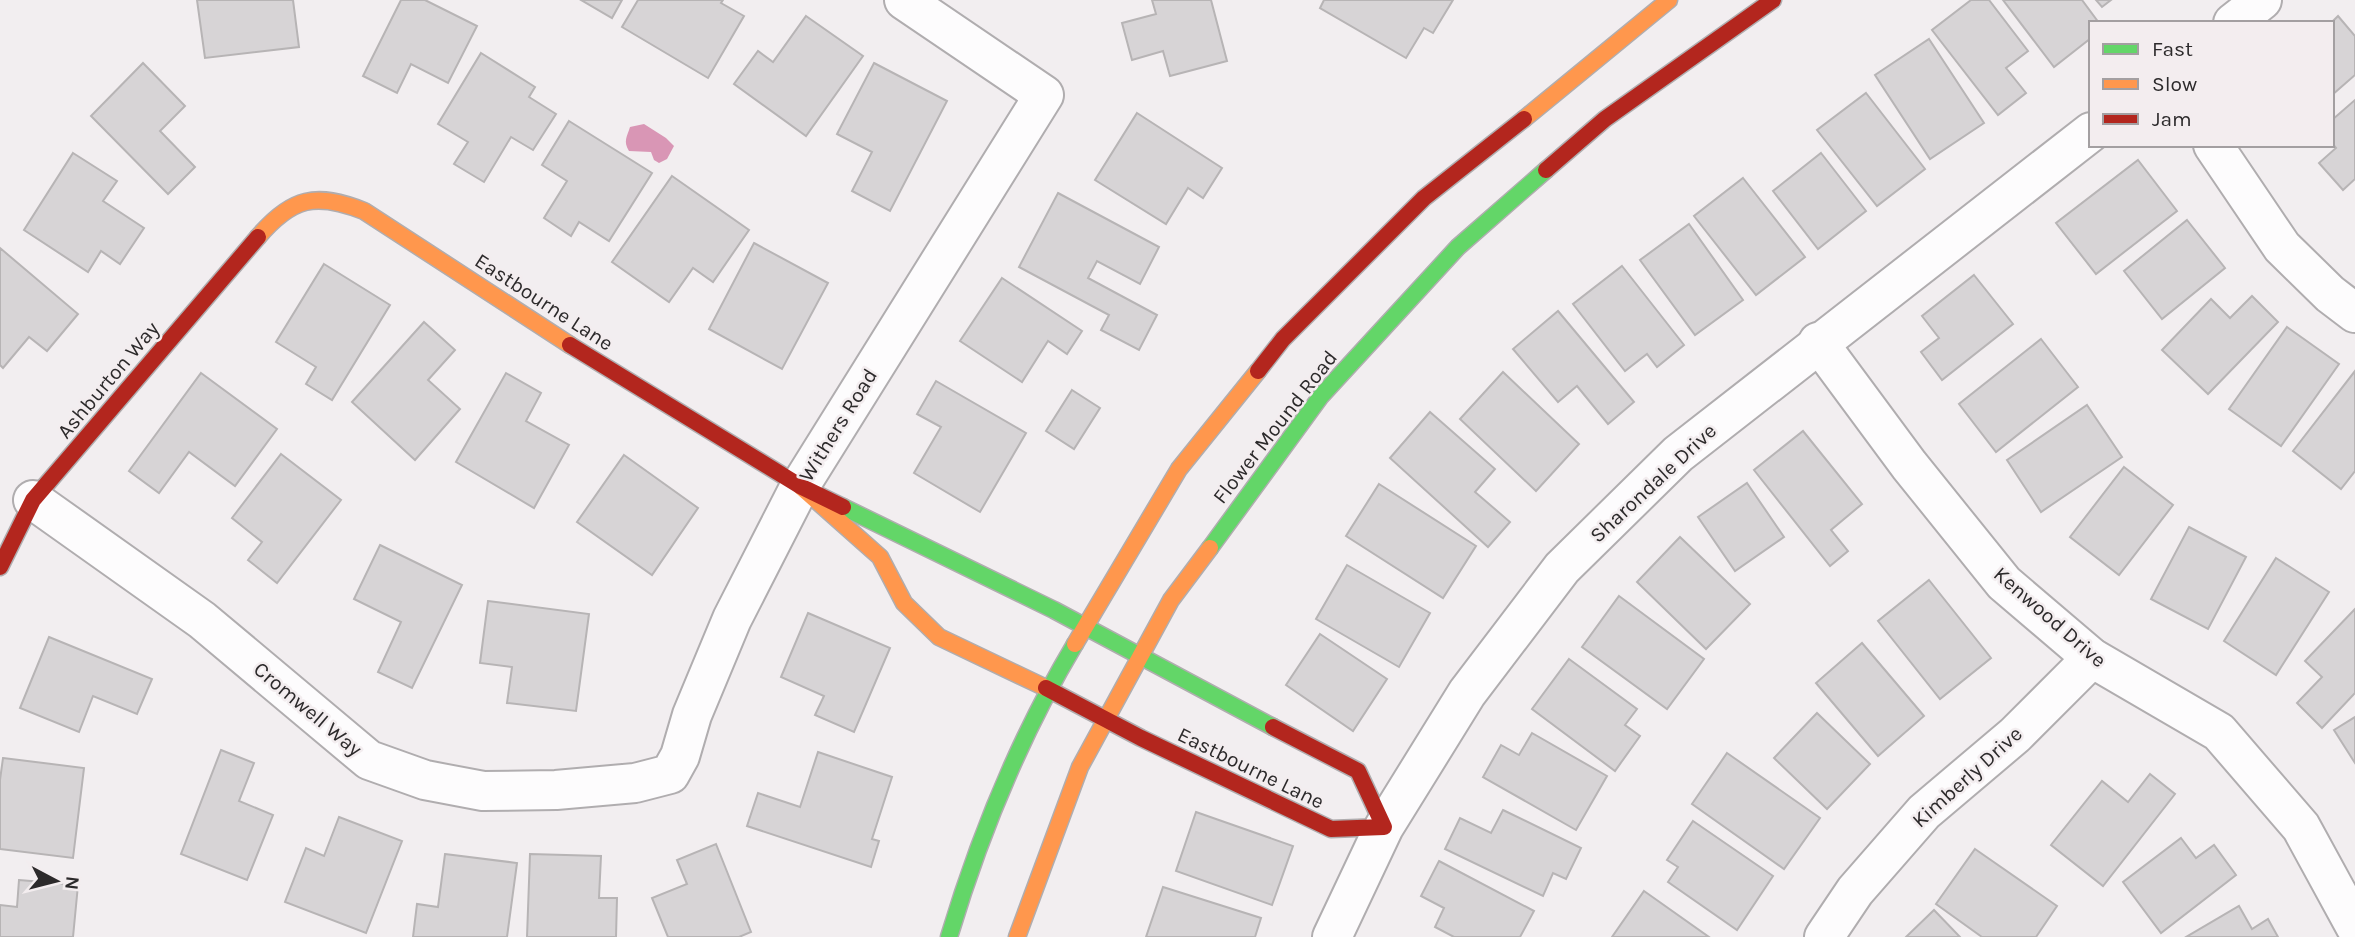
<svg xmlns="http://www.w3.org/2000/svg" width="2355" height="937" viewBox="0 0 2355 937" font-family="Karla,sans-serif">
  <rect width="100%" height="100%" fill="#f2eef0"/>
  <path fill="#d996b5" d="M 644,124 L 666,138 L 674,146 L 667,159 L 659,163 L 654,160 L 651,152 L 629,151 C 623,141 627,137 630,127 Z"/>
  <g fill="#d7d4d6" stroke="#b7b4b5" stroke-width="2">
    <path d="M 197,0 L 293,0 L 299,47 L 205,58 Z"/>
    <path d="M 401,0 L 425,0 L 477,26 L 448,83 L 411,64 L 397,93 L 363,76 Z"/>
    <path d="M 581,0 L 622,0 L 612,18 Z"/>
    <path d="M 638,0 L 723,0 L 721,3 L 744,16 L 708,78 L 622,27 Z"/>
    <path d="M 1152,0 L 1211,0 L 1227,61 L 1170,76 L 1163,51 L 1132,60 L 1122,23 L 1156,14 Z"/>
    <path d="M 1324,0 L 1453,0 L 1433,33 L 1424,28 L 1406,58 L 1320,8 Z"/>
    <path d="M 1971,0 L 1989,0 L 2028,51 L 2006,68 L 2026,93 L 1998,115 L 1932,30 Z"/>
    <path d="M 2003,0 L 2082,0 L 2099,23 L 2091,23 L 2091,38 L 2054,67 Z"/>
    <path d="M 2096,0 L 2111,0 L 2102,7 Z"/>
    <path d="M 806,16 L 863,56 L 806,136 L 734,84 L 758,51 L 773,62 Z"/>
    <path d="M 2338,16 L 2355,36 L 2355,75 L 2332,95 L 2331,23 Z"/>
    <path d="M 1929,39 L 1984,123 L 1930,159 L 1875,75 Z"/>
    <path d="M 481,53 L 535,87 L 529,97 L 556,114 L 533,150 L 511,137 L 484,182 L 454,164 L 468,142 L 438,124 Z"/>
    <path d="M 143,63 L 185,106 L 160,131 L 195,167 L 168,194 L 91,116 Z"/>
    <path d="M 874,63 L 947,101 L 890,211 L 852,191 L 872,152 L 837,134 Z"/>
    <path d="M 1866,93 L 1925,169 L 1877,206 L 1817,130 Z"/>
    <path d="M 2355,100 L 2355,179 L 2343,190 L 2319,163 L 2336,148 L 2332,143 L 2332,120 Z"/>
    <path d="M 1137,113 L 1222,168 L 1203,198 L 1188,188 L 1166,224 L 1095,180 Z"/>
    <path d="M 569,121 L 652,173 L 609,241 L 579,222 L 571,236 L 544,218 L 567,181 L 542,165 Z"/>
    <path d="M 73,153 L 117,181 L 103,201 L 144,228 L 120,264 L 101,251 L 88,272 L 24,230 Z"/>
    <path d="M 1821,153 L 1866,211 L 1818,249 L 1773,191 Z"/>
    <path d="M 2138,160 L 2177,211 L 2096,274 L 2056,223 Z"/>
    <path d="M 672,176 L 749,230 L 713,282 L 693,268 L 669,302 L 612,262 Z"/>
    <path d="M 1743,178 L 1805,257 L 1756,295 L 1694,216 Z"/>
    <path d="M 1058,193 L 1159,247 L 1140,284 L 1097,261 L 1088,278 L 1157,315 L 1139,350 L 1101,330 L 1109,315 L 1019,267 Z"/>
    <path d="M 2187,220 L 2225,268 L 2162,319 L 2124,271 Z"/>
    <path d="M 1689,224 L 1743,300 L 1695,335 L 1640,260 Z"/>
    <path d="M 754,243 L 828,283 L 782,369 L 709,329 Z"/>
    <path d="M 0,248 L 78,314 L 47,351 L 29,337 L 3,368 L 0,365 Z"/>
    <path d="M 324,264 L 390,305 L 332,400 L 306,384 L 316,367 L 276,342 Z"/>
    <path d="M 1622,266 L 1684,345 L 1657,367 L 1647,354 L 1625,371 L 1573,304 Z"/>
    <path d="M 1974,275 L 2013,324 L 1942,380 L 1921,352 L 1939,338 L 1922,316 Z"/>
    <path d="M 1002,278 L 1082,331 L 1067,354 L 1048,341 L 1022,382 L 960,341 Z"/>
    <path d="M 2252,296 L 2278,322 L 2208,394 L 2162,350 L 2211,299 L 2230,318 Z"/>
    <path d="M 1558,311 L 1634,402 L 1608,424 L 1577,386 L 1558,402 L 1513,349 Z"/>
    <path d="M 424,322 L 455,350 L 428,380 L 460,409 L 415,460 L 352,402 Z"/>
    <path d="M 2287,327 L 2339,364 L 2281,446 L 2229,409 Z"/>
    <path d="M 2041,339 L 2078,387 L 1996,452 L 1959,404 Z"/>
    <path d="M 2355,371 L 2355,471 L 2341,489 L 2293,451 Z"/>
    <path d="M 1503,372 L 1579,444 L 1536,491 L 1460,419 Z"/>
    <path d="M 201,373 L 277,429 L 235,486 L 189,452 L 159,493 L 129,471 Z"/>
    <path d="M 506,373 L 541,393 L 526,421 L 569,445 L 534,508 L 456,462 Z"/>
    <path d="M 936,381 L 1026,433 L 980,512 L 914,473 L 941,427 L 917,414 Z"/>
    <path d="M 1072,390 L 1100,408 L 1074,449 L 1046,431 Z"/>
    <path d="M 2087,405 L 2122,457 L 2041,512 L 2007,460 Z"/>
    <path d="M 1430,412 L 1495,469 L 1475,492 L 1510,522 L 1488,547 L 1390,458 Z"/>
    <path d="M 1803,431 L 1862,504 L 1831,530 L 1848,551 L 1830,566 L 1754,470 Z"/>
    <path d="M 281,454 L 341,500 L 277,583 L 248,560 L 262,542 L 232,518 Z"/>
    <path d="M 624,455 L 698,508 L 652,575 L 577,522 Z"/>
    <path d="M 2124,467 L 2173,505 L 2119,575 L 2070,537 Z"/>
    <path d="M 1747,483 L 1784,537 L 1735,571 L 1698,517 Z"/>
    <path d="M 1379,484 L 1476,546 L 1443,598 L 1346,536 Z"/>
    <path d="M 2189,527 L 2246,557 L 2208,629 L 2151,599 Z"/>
    <path d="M 1680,537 L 1750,604 L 1706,649 L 1637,582 Z"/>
    <path d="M 380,545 L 462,585 L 412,688 L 378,672 L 401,622 L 354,599 Z"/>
    <path d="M 2276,558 L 2329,592 L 2276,675 L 2224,641 Z"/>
    <path d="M 1347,565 L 1430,613 L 1399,667 L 1316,619 Z"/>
    <path d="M 1929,580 L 1991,658 L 1940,699 L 1878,621 Z"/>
    <path d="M 1619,596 L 1704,659 L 1667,709 L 1582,647 Z"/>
    <path d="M 488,601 L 589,614 L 576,711 L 507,703 L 512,667 L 480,663 Z"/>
    <path d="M 2355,609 L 2355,693 L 2322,728 L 2297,703 L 2322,677 L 2305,661 Z"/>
    <path d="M 808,613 L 890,648 L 854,732 L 815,715 L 824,696 L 781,677 Z"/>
    <path d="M 1320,634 L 1387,679 L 1353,731 L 1286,685 Z"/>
    <path d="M 49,637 L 152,679 L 137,714 L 93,696 L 79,732 L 20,708 Z"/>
    <path d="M 1862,643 L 1924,716 L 1878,756 L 1816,683 Z"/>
    <path d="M 1569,659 L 1637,709 L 1625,725 L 1640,736 L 1615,771 L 1532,709 Z"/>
    <path d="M 1817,713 L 1870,764 L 1827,809 L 1774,758 Z"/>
    <path d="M 2355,717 L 2355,763 L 2334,730 Z"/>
    <path d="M 1532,733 L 1607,776 L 1576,830 L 1483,777 L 1501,745 L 1519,755 Z"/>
    <path d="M 221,750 L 254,763 L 239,801 L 273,815 L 247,880 L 181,854 Z"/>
    <path d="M 818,752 L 892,777 L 872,839 L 879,841 L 871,867 L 747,826 L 758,793 L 800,807 Z"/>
    <path d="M 1727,753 L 1820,818 L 1784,869 L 1692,804 Z"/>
    <path d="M 3,758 L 84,768 L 73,858 L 0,849 L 0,780 Z"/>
    <path d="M 2150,774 L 2175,794 L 2103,886 L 2051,845 L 2102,781 L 2128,802 Z"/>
    <path d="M 1503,810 L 1581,848 L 1566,879 L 1553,873 L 1543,896 L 1445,849 L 1460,818 L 1491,833 Z"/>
    <path d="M 1196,812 L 1293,846 L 1272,905 L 1176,871 Z"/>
    <path d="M 339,817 L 402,841 L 366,933 L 285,902 L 306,848 L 324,856 Z"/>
    <path d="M 1693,821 L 1773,876 L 1737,930 L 1668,882 L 1678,867 L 1667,860 Z"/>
    <path d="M 2181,838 L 2196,858 L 2214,845 L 2236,875 L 2161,933 L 2123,882 Z"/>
    <path d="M 716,844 L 751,932 L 739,937 L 668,937 L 652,898 L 687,884 L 677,860 Z"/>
    <path d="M 1975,849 L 2057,906 L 2036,937 L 1982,937 L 1936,904 Z"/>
    <path d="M 445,854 L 517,863 L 507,937 L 413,937 L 417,904 L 438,907 Z"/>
    <path d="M 530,854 L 601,856 L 599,898 L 617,898 L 616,937 L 527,937 Z"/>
    <path d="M 1439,861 L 1534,911 L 1520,937 L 1454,937 L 1435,927 L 1444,908 L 1421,896 Z"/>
    <path d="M 19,880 L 78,885 L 73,937 L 0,937 L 0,905 L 17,907 Z"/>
    <path d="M 1163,887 L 1261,918 L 1255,937 L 1146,937 Z"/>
    <path d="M 1644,891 L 1709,937 L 1612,937 Z"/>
    <path d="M 2239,906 L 2252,929 L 2268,919 L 2278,937 L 2186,937 Z"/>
    <path d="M 1934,910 L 1960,937 L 1906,937 Z"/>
  </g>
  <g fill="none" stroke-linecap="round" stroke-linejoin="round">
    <defs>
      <g id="street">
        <path d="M 2233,23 L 2262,0"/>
        <path d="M 2213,145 L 2282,247 L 2330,294 L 2355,313"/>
        <path d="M 1818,342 L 1909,465 L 2004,583 L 2092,658 L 2219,732 L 2301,827 L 2355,926"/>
        <path d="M 33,500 L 202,620 L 369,760 L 425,780 L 483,791 L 556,790 L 635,783 L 670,774 L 680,756 L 692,715 L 732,619 L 800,486 L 1044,95 L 904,0"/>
        <path d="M 1332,937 L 1384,827 L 1467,693 L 1562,568 L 1678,454 L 2091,132"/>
        <path d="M 1824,937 L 1855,891 L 1924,812 L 2015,735 L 2092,658"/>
      </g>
      <g id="fast">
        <path d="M 843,507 L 1054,610 L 1273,727"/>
        <path d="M 1210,548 L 1321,396 L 1458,247 L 1546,170"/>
        <path d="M 949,937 C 980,834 1020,736 1075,644"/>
      </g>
      <g id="slow">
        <path d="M 1524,119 L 1669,0"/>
        <path d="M 258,237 C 292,197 316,192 364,211 L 570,345"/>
        <path d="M 800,486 L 880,557 L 904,603 L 939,637 L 1046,688"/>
        <path d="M 1075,644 L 1179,469 L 1258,371"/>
        <path d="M 1017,937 L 1080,767 L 1171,600 L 1210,548"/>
      </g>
      <g id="jam">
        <path d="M 1546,170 L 1605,119 L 1773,0"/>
        <path d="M 570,345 L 800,486 L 843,507"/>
        <path d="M 1258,371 L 1283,339 L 1424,198 L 1524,119"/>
        <path d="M 0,567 L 33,500 L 258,237"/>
        <path d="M 1046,688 L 1141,738 L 1331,829 L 1384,827 L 1358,771 L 1273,727"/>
      </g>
    </defs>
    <use href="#street" stroke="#b0adaf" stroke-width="42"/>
    <use href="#fast" stroke="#b0adaf" stroke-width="19"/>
    <use href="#slow" stroke="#b0adaf" stroke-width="19"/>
    <use href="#jam" stroke="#b0adaf" stroke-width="19"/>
    <use href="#street" stroke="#fdfcfd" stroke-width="38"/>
    <use href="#fast" stroke="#63d668" stroke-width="16"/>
    <use href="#slow" stroke="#ff974d" stroke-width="16"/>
    <use href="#jam" stroke="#b3261e" stroke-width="16"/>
  </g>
  <g text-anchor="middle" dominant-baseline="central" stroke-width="5" stroke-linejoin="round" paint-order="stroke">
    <g font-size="21" fill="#2c2a2b" stroke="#f3edef">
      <text transform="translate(544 302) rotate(33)">Eastbourne Lane</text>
      <text transform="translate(108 380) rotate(-50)">Ashburton Way</text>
      <text transform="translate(838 425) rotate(-58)">Withers Road</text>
      <text transform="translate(1275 427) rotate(-52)">Flower Mound Road</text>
      <text transform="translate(1653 483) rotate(-43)">Sharondale Drive</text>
      <text transform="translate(2050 617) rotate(41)">Kenwood Drive</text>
      <text transform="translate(308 709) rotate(40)">Cromwell Way</text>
      <text transform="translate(1251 768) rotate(26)">Eastbourne Lane</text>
      <text transform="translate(1967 777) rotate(-42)">Kimberly Drive</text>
    </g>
  </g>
  <rect x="2089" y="21" width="245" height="126" fill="#f3edef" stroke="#a39fa1" stroke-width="2"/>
  <rect x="2103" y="44" width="35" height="10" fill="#63d668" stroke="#a39fa1" stroke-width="2"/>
  <text x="2152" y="56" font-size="21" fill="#2c2a2b">Fast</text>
  <rect x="2103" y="79" width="35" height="10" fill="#ff974d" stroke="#a39fa1" stroke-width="2"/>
  <text x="2152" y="91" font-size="21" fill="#2c2a2b">Slow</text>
  <rect x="2103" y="114" width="35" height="10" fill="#b3261e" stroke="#a39fa1" stroke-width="2"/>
  <text x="2152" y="126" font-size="21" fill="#2c2a2b">Jam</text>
  <g transform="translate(56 881) rotate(97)" stroke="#f3edef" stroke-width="5" paint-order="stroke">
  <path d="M0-5L12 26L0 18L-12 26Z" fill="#2c2a2b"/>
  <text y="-10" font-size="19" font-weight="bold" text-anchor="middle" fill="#2c2a2b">N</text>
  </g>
</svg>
